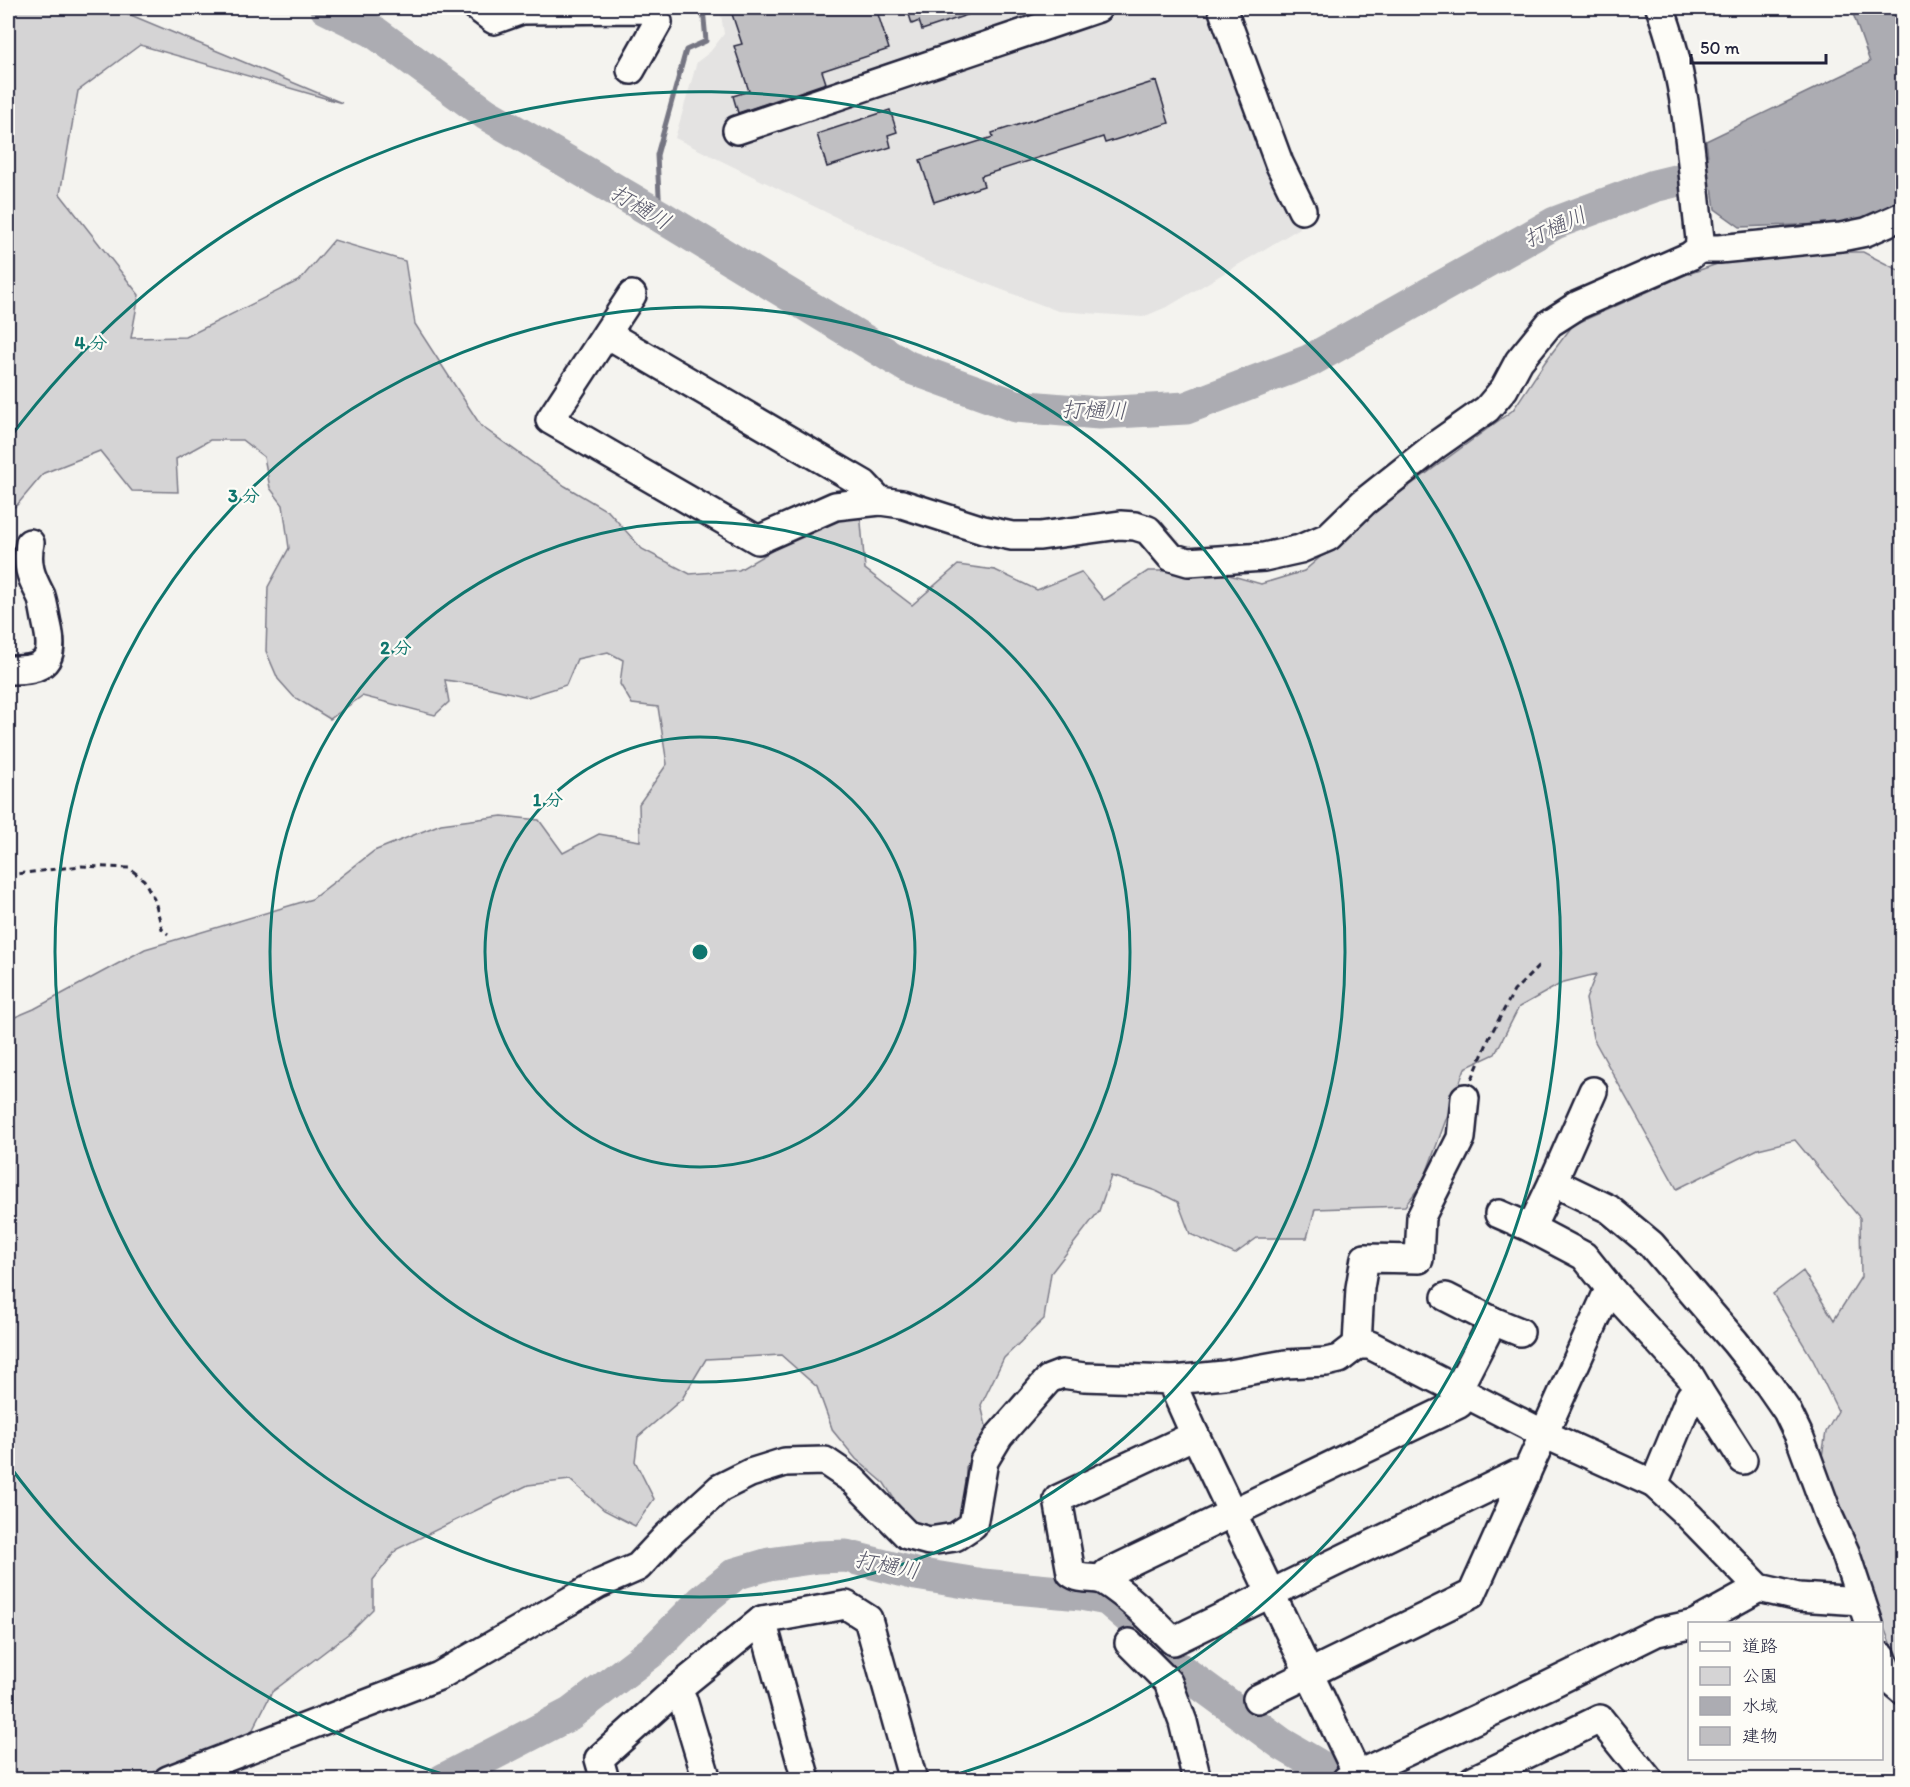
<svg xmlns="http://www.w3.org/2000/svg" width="1910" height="1787" viewBox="0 0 1910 1787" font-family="Itim,'Klee One',sans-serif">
  <rect width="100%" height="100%" fill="#f4f3ef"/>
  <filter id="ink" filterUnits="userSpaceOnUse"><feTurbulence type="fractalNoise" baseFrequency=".0167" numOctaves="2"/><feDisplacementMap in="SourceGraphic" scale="12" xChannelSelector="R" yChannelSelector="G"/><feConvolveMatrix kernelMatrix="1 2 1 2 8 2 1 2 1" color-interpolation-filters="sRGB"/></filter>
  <g filter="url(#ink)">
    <path fill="#e4e3e2" d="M 720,8 L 1214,8 L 1270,160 L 1300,228 L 1169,306 L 1143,317 L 1058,311 L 923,260 L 675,138 L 697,62 L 710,52 L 724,34 Z"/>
    <path fill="#d5d4d5" stroke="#7c7b88" stroke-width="1.5" d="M 8,8 L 49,8 L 126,13 L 342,103 L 140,45 L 78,91 L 60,194 L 139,295 L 131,338 L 186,337 L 300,280 L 334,240 L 405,261 L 415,324 L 481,426 L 565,486 L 609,512 L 642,549 L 690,574 L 739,570 L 819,523 L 860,511 L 865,569 L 912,605 L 958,565 L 995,570 L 1037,590 L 1081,572 L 1104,600 L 1148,571 L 1215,571 L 1261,584 L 1304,571 L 1364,519 L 1513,410 L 1545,362 L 1573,325 L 1685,275 L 1732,259 L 1810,252 L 1863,252 L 1902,272 L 1902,1667 L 1898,1663 L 1875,1605 L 1862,1559 L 1820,1469 L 1826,1432 L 1838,1411 L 1813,1360 L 1773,1294 L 1803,1271 L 1834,1320 L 1861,1277 L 1860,1218 L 1795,1140 L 1758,1149 L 1677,1189 L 1593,1038 L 1586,999 L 1596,974 L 1564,982 L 1519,1007 L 1495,1054 L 1465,1068 L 1423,1182 L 1405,1206 L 1315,1209 L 1307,1238 L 1257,1238 L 1235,1254 L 1190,1234 L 1178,1202 L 1156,1191 L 1111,1176 L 1099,1211 L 1051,1273 L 1044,1319 L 1004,1358 L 981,1405 L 988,1434 L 966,1467 L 965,1515 L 942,1531 L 907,1519 L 884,1483 L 856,1459 L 833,1431 L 817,1387 L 781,1355 L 706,1359 L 682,1399 L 638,1437 L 635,1461 L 654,1499 L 635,1526 L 604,1510 L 570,1480 L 528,1485 L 397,1549 L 373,1580 L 373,1609 L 348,1634 L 272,1692 L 249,1737 L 145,1779 L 12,1779 L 8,1776 L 8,1020 L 34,1009 L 145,949 L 312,899 L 374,851 L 441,824 L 502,816 L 539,820 L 563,853 L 599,834 L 640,841 L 639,804 L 667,764 L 658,707 L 632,704 L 620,684 L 623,660 L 608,652 L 577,659 L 566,685 L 528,697 L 478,685 L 445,680 L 449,702 L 435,715 L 362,696 L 330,719 L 294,697 L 278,679 L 266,651 L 268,587 L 289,548 L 283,505 L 270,488 L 264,457 L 242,440 L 210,440 L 176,459 L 178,492 L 132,491 L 100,451 L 44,473 L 17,505 L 8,511 Z"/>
    <path fill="#acacb2" stroke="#757582" stroke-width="1.5" d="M 1851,8 L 1902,8 L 1902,208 L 1851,223 L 1740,227 L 1715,209 L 1706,141 L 1870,62 Z"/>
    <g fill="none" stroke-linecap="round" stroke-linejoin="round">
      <path stroke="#757582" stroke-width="5" d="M 660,216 L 657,155 L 686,50 L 706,41 L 703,8"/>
      <g stroke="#acacb2" stroke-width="33">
        <path d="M 326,8 L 373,31 L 486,114 L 660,216 L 908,367 L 1016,406 L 1099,413 L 1186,408 L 1309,361 L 1555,223 L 1654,186 L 1753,162"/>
        <path d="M 443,1780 L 570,1714 L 655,1649 L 702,1601 L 735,1574 L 769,1564 L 818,1557 L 846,1556 L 916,1574 L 983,1585 L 1081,1594 L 1107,1599 L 1134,1622 L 1166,1659 L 1282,1744 L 1328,1771 L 1333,1780"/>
      </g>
    </g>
    <g fill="#c0bfc2" stroke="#22223b" stroke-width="1.5">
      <path d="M 730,8 L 876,8 L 889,49 L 822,71 L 826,83 L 738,113 L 733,96 L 749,91 L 734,46 L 742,44 Z"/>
      <path d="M 907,8 L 982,8 L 982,10 L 922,30 L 919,21 L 912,24 Z"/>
      <path d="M 1156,81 L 1169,123 L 1105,143 L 1103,137 L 981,176 L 984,186 L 934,202 L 920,160 L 993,137 L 992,133 Z"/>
      <path d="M 890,110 L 897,132 L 888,135 L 891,147 L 827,167 L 817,134 Z"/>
    </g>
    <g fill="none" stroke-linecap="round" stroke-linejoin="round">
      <defs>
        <g id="minor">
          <path d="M 478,8 L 494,20 L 522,10 L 651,9 L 658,22 L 631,70"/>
          <path d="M 1222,8 L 1279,163 L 1302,210"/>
          <path d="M 737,130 L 1098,8"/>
          <path d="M 1699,249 L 1719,249 L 1841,237 L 1866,232 L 1902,216"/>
          <path d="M 632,295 L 550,420 L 758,540 L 835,506 L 880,501"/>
          <path d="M 607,334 L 864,484 L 880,501 L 902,504 L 983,530 L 1012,536 L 1040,536 L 1120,525 L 1135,526 L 1148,530 L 1171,557 L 1188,562 L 1264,557 L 1300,549 L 1328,537 L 1364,502 L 1436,445 L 1487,409 L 1504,389 L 1519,361 L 1550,323 L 1578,305 L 1690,256 L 1699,249 L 1700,239 C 1691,162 1688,81 1660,8"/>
          <path d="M 8,670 C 45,671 56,661 47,624 C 45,615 44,605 41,596 C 37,588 32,579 30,570 C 28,561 28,552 30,543"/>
          <path d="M 1465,1098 L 1461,1138 L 1421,1217 L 1419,1259 L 1365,1258 L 1360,1288 L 1357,1345 L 1370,1345 L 1544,1434 L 1654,1484 L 1689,1516 L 1759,1588 L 1798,1597 L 1861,1601"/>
          <path d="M 1553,1182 L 1609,1209 L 1651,1244 L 1735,1342 L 1769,1385 L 1787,1411 L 1800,1438 L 1829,1517 L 1845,1552 L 1869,1624"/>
          <path d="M 1499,1214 L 1531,1228 L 1553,1182 L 1593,1091"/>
          <path d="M 1531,1228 L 1584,1256 L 1612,1291 L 1690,1376 L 1699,1391"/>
          <path d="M 1446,1297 L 1493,1321 L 1520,1332"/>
          <path d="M 1174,1380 L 1224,1375 L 1286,1364 L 1326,1362 L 1339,1359 L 1357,1345"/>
          <path d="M 1458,1389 L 1493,1321"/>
          <path d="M 1195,1435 L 1058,1499 L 1071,1573 C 1083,1582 1095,1575 1106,1582 C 1131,1598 1152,1620 1173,1641 L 1517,1474 L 1526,1475"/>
          <path d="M 1654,1484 L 1690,1397 L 1699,1391 L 1743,1460"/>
          <path d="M 1104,1580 L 1107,1573 L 1459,1404 L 1467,1393"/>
          <path d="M 762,1620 L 806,1780"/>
          <path d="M 1694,1624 L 1759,1588"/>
          <path d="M 1129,1643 L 1168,1682 L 1183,1722 L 1197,1780"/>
          <path d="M 1882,1657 L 1890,1680 L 1902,1690"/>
          <path d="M 677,1689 L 683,1700 L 707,1780"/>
          <path d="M 1257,1699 L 1472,1594 L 1605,1298 L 1612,1291"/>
          <path d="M 168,1780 L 439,1676 L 599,1584 L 638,1567 L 667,1536 L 720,1488 L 750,1473 L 785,1462 L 825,1461 L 853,1480 L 907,1535 L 929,1541 L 955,1537 L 973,1525 L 984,1461 L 999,1436 L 1049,1379 L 1062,1374 L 1084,1377 L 1174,1380 L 1174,1388 L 1195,1435 L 1360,1780"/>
          <path d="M 605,1780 L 599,1759 L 677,1689 L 762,1620 L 846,1605 L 868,1619 L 913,1780"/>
          <path d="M 1346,1780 L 1549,1685 L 1657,1632 L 1690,1625"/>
          <path d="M 1473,1780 L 1600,1719 L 1649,1780"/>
        </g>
      </defs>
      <use href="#minor" stroke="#22223b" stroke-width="32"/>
      <g stroke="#22223b" stroke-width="3" stroke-dasharray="6 4.5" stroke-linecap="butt">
        <path d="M 8,875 L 81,866 L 129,868 L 144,880 L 155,901 L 162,929 L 168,934"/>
        <path d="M 1472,1079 L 1491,1034 L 1514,991 L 1541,964"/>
      </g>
      <use href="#minor" stroke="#fdfcf7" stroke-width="27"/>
    </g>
  </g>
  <g fill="none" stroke="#0f766e" stroke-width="3">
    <circle cx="700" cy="952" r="215"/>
    <circle cx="700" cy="952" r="430"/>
    <circle cx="700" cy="952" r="645"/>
    <path d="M455 1778A861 861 0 0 1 8 1464M8 440A861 861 0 1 1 945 1778"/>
  </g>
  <g text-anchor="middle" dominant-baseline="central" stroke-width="4.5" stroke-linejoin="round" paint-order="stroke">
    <g font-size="22" font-style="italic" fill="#59596b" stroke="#fdfcf7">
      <text transform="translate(641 207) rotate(31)">打樋川</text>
      <text transform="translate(1555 227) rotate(-25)">打樋川</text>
      <text transform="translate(1094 410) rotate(1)">打樋川</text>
      <text transform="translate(887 1565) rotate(11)">打樋川</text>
    </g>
  </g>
  <circle cx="700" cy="952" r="9" fill="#0f766e" stroke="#fdfcf7" stroke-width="3"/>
  <g font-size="18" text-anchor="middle" font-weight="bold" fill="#0f766e" stroke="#fdfcf7" stroke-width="4.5" stroke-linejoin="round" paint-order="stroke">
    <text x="91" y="349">4 分</text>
    <text x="244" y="502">3 分</text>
    <text x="396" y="654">2 分</text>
    <text x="548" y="806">1 分</text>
  </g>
  <rect width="1910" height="1787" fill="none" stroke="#fdfcf7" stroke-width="30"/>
  <rect x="15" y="15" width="1880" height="1757" fill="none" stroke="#22223b" stroke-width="2" filter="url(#ink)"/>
  <rect x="1688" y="1622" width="195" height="138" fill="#fdfcf7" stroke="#a5a5ac" stroke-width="1.5"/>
  <rect x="1700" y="1642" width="30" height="9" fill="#fdfcf7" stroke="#a5a5ac" stroke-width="1.5"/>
  <text x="1742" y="1652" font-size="18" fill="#22223b">道路</text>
  <rect x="1700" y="1667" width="30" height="18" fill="#d5d4d5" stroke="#a5a5ac" stroke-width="1.5"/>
  <text x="1742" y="1682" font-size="18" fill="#22223b">公園</text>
  <rect x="1700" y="1697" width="30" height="18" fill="#acacb2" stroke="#a5a5ac" stroke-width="1.5"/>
  <text x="1742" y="1712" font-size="18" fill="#22223b">水域</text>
  <rect x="1700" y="1727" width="30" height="18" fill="#c0bfc2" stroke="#a5a5ac" stroke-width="1.5"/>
  <text x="1742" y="1742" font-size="18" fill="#22223b">建物</text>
  <path d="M1691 54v9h135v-9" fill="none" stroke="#22223b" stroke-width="3"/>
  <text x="1700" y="54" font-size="18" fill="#22223b" stroke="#fdfcf7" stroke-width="4.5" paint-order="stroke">50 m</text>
</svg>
